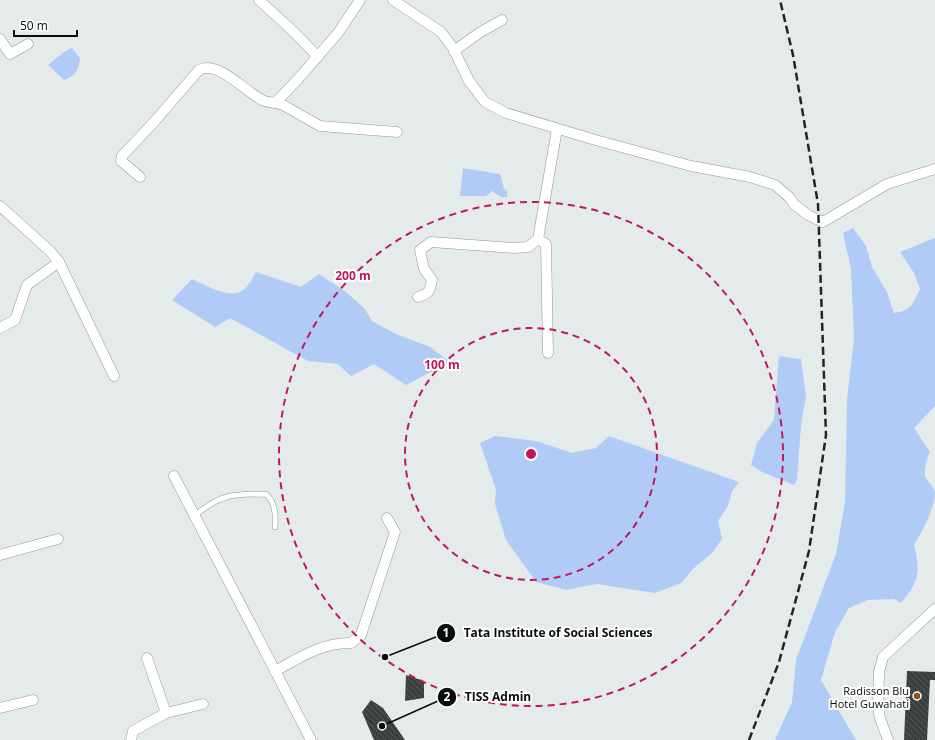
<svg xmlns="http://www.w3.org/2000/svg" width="935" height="740" viewBox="0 0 935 740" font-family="'Open Sans',sans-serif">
  <defs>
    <pattern id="building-back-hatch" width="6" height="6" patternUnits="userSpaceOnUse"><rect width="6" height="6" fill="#3b403e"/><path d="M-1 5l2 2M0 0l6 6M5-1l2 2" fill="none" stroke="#545856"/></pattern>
  </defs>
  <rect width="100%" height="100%" fill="#e5eaeb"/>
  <g fill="#b0ccf6">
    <path d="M 72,48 L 80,58 C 78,71 76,75 64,80 L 48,65 L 64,52 Z"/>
    <path d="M 463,168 L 500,174 L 504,189 L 507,191 L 507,197 L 501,197 L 492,191 L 486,196 L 460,196 Z"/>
    <path d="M 853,228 L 866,246 L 872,267 L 887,292 L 894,313 C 911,311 913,304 920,289 L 914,273 L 900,252 L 935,238 L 935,406 L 914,428 L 930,452 C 927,458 924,468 925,476 C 927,481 933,486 935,492 C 935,508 922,532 914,545 C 921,572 919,581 901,603 L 894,599 L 868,600 L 849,608 L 835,632 L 821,680 L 856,740 L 775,740 L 792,702 L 796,660 L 836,554 L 845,502 L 847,399 L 854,339 L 851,269 L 843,233 Z"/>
    <path d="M 256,272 L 301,287 L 319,274 L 346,292 L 364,308 L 372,321 L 396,334 L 430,347 L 450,362 L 406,385 L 374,364 L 351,376 L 338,364 L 308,361 L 230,318 L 215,327 L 172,300 L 192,279 C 206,285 229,300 243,290 C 249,286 253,277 256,272 Z"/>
    <path d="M 779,356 L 801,359 L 806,396 L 801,425 L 797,480 L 794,485 L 762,472 L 751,465 L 757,443 L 774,420 Z"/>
    <path d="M 495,436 L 536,441 L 572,453 L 596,448 L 609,436 L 739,482 L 732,491 L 728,506 L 718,521 L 722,539 L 712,553 L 694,568 L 681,583 L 655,593 L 597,584 L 566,590 L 536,582 L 506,540 L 495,504 L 496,490 L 480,443 Z"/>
  </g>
  <g fill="url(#building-back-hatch)">
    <path d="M 907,671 L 935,672 L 935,680 L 930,680 L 927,740 L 904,740 Z"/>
    <path d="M 406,675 L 424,681 L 424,698 L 405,701 Z"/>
    <path d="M 371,700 L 383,708 L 405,740 L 374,740 L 362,712 Z"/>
  </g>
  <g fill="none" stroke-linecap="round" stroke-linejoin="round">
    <defs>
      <path id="service" d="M 194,516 C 221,494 232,494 266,494 C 275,502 276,516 275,527"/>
      <g id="minor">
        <path d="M 259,0 L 295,33 L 318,57"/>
        <path d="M 393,0 L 441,32 L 453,48 L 469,81 L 485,102 L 506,113 L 592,139 L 691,166 L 750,177 L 775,185 L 789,197 L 795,205 L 808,215 L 823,222 L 887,184 L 935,169"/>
        <path d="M 0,39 L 10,54 L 28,44"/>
        <path d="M 454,51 L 479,33 L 502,20"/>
        <path d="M 275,103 L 283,105 L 320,126 L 397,132"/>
        <path d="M 140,177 L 121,161 L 122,156 L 154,122 L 199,70 C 218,60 246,92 262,100 C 266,102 271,102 275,103 L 299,78 L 338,33 L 360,0"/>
        <path d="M 0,206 L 50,251 L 59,262 L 114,376"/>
        <path d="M 538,239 L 546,244 L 548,353"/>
        <path d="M 418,297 C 429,294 430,291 432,280 L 424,269 L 420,250 L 431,242 L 515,248 L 528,247 L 538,239 L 557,129"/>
        <path d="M 0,328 L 15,320 L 27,285 L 59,262"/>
        <path d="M 174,476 L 311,740"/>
        <path d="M 0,555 L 58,539"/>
        <path d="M 147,658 L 166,713"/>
        <path d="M 275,671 C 299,658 323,642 351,643 L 361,635 L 395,532 L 387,518"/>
        <path d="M 0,708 L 33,700"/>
        <path d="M 131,740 L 133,731 L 166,713 L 203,704"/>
        <path d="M 888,740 L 880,718 L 878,707 L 879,672 L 883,657 L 935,609"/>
      </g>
    </defs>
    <use href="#service" stroke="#919797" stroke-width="6"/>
    <use href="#minor" stroke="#919797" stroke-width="11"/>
    <use href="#service" stroke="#fff" stroke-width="5"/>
    <use href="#minor" stroke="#fff" stroke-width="10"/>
    <path stroke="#222525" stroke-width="2.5" stroke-dasharray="8 4" stroke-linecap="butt" d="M 749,740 L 779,662 L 809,551 L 826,435 L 818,204 L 793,55 L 780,0"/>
  </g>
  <g fill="none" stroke="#c2185b" stroke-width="2" stroke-dasharray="7 5">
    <circle cx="531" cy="454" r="126"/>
    <circle cx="531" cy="454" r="252"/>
  </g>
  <circle fill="#8e5212" stroke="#fff" stroke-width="1.5" cx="917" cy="696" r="4"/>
  <g text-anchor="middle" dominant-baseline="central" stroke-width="4" stroke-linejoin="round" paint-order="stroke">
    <g font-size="11" fill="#0a0c0c" stroke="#fff" text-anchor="end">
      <text x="909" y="690">Radisson Blu<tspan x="909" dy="13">Hotel Guwahati</tspan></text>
    </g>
  </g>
  <circle cx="531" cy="454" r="6" fill="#c2185b" stroke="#fff" stroke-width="2"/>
  <g font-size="12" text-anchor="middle" font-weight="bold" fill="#c2185b" stroke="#fff" stroke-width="4" stroke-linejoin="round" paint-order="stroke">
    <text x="353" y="280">200 m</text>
    <text x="442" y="369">100 m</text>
  </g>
  <path fill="none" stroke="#0a0c0c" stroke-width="1.5" d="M385 657L446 633M382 726L447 697"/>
  <g fill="#0a0c0c" stroke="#fff" stroke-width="1.5">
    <circle cx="385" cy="657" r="4"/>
    <circle cx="382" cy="726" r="4"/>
    <circle cx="446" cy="633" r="10"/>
    <circle cx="447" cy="697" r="10"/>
  </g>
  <g font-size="12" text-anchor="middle" font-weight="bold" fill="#fff">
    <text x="446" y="637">1</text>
    <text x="447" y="701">2</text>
  </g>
  <g font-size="12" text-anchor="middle" font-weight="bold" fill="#0a0c0c" stroke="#fff" stroke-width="4" stroke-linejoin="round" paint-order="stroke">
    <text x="558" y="637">Tata Institute of Social Sciences</text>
    <text x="498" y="701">TISS Admin</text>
  </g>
  <path d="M14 30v6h63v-6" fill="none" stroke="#0a0c0c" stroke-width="2"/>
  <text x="20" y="30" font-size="12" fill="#0a0c0c" stroke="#ffffff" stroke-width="3" paint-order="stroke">50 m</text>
</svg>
